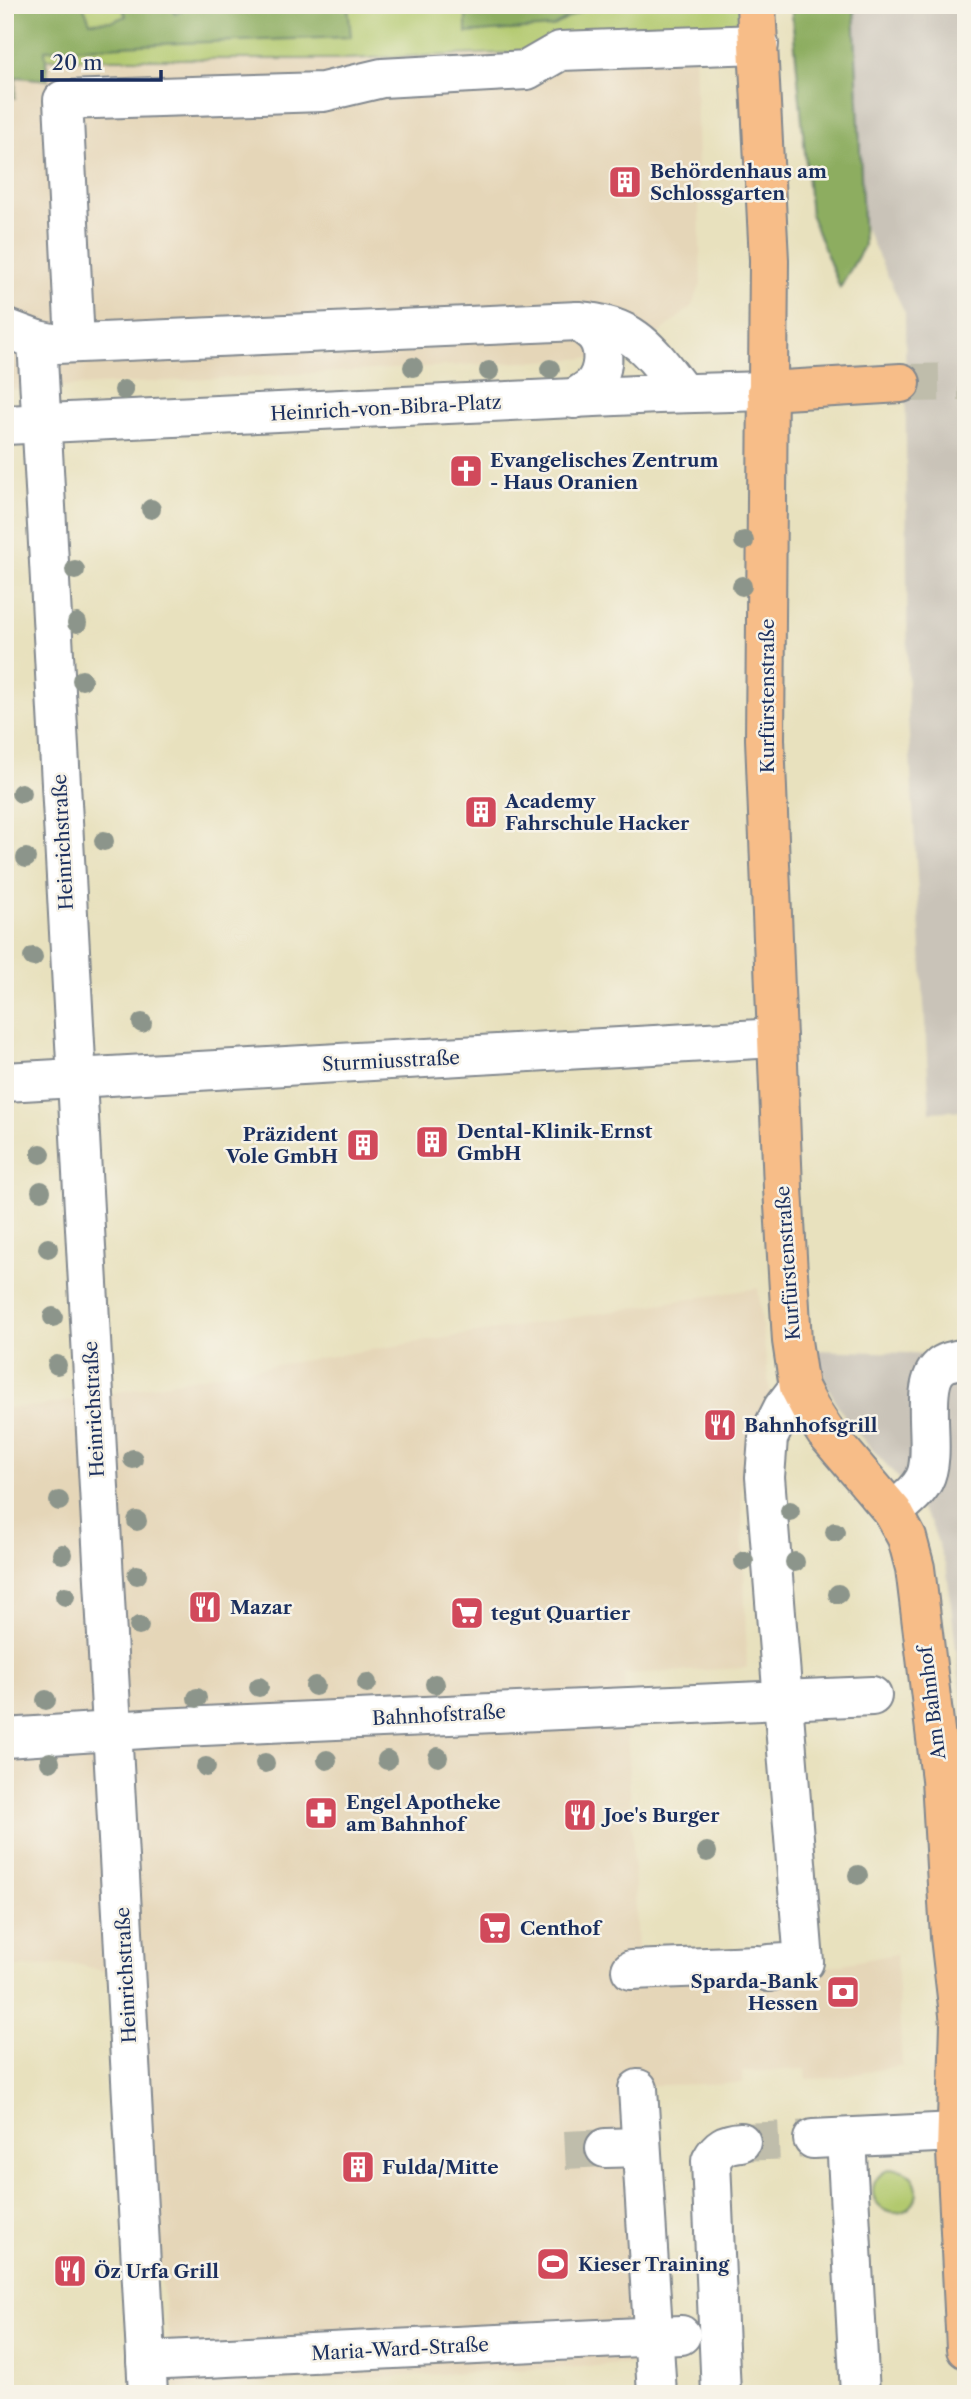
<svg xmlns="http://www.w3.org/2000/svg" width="971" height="2399" viewBox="0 0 971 2399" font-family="'Libre Caslon Text',serif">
  <rect width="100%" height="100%" fill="#f7f3e8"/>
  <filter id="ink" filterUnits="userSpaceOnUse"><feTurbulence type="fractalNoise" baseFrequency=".0143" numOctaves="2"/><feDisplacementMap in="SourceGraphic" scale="14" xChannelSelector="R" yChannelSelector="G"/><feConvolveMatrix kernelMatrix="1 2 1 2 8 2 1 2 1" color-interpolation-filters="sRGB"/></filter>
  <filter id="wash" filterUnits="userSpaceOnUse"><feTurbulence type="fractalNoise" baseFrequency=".00686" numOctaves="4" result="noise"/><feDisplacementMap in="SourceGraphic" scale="28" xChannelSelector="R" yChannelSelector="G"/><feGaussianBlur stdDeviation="1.57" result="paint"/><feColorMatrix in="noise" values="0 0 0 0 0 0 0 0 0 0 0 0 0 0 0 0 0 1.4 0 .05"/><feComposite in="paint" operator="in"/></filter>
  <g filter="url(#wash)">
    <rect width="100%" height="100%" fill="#e8e1be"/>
    <g fill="#e5d6b8">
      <path d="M 695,46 L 701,284 L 691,307 L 656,336 L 594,358 L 5,390 L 5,59 Z"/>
      <path d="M 758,1288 L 778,1462 L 765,1477 L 741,1479 L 747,1668 L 624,1674 L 639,1967 L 769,1972 L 825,1967 L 896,1954 L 902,2065 L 836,2078 L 807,2079 L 806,2069 L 742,2072 L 742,2083 L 625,2086 L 635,2364 L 175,2388 L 123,1976 L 76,1964 L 5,1968 L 5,1408 L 40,1406 L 225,1373 Z"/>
    </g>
    <g fill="#c9c3b8">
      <path d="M 845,5 L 966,5 L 966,1110 L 930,1112 L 908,717 L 905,313 L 849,193 Z"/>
      <path d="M 815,1350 L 966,1355 L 966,1734 L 947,1571 L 936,1537 L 931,1524 L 902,1482 L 852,1427 L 839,1408 L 828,1387 Z"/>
    </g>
    <g fill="#b2c96e" stroke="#667c66" stroke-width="2">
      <path d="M 5,5 L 755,5 L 759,44 L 345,59 L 5,59 Z"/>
      <circle cx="895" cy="2191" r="22"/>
    </g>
    <g fill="#8dad61" stroke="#546e60" stroke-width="2">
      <path d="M 7,5 L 83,5 L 90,22 L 113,21 L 126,16 L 121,5 L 171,5 L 175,13 L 183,11 L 185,5 L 348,5 L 351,37 L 180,43 L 45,50 L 48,80 L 16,77 L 15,98 L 5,94 Z"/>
      <path d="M 466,5 L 592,5 L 552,27 L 466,33 Z"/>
      <path d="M 791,5 L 854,5 L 864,246 L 840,288 L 811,216 Z"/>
    </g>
  </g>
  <g filter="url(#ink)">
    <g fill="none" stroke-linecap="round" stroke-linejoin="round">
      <g stroke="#bfbdab" stroke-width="38" stroke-dasharray="38 19" stroke-linecap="butt">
        <path d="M 741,2142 L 813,2139"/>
        <path d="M 565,2150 L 605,2148"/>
      </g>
      <path stroke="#bfbdab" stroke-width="38" stroke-dasharray="38 19" stroke-linecap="butt" d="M 901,383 L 966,382"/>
      <defs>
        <g id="minor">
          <path d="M 5,328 L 37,340 L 57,344 L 578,321 C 636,325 650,351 683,393"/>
          <path d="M 37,340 L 148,2394"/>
          <path d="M 75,343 L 63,100 L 323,92 L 382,78 L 527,70 L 560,51 L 759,44"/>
          <path d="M 574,399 C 580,394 588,390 593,385 C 604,372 606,350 596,336 C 591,330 584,326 578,321"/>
          <path d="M 5,425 L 658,394 L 767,391"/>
          <path d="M 5,1082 L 777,1038"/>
          <path d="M 893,1512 C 904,1502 917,1493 924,1480 C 939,1452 917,1387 940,1367 C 946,1361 957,1360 966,1358"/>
          <path d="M 5,1738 L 159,1728 L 872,1696"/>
          <path d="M 631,1970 L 757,1965"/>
          <path d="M 769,1972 L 769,1964 L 804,1962 L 765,1477 L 768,1438 L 783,1408 L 799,1387"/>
          <path d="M 638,2089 L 657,2394"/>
          <path d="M 846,2138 L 860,2394"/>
          <path d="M 813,2139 L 956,2132"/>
          <path d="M 605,2148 L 641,2147"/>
          <path d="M 146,2361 L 681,2335"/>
          <path d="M 721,2394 L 711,2161 C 718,2147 726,2143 741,2142"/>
        </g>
        <g id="major">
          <path d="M 756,5 L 769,260 L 765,739 L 783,1188 L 792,1341 L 799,1387 L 811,1410 L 826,1433 L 893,1512 L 907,1538 L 915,1568 L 941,1779 L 950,1937 L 960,2023 L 956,2152 L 966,2349"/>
          <path d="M 767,391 L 901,383"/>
        </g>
      </defs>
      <use href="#minor" stroke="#82888e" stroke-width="42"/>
      <use href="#major" stroke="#82888e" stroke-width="42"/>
      <use href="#minor" stroke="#fff" stroke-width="38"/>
      <use href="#major" stroke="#f7bd88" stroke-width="38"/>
    </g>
    <g fill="#8c958b">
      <circle cx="413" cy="367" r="10"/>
      <circle cx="550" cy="369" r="10"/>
      <circle cx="489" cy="371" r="10"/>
      <circle cx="124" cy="390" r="10"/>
      <circle cx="151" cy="509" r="10"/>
      <circle cx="744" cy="541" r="10"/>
      <circle cx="75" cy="570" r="10"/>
      <circle cx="742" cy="586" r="10"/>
      <circle cx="77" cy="623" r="10"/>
      <circle cx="82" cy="680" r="10"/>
      <circle cx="21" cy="793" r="10"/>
      <circle cx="104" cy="841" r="10"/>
      <circle cx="26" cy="858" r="10"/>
      <circle cx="33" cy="957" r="10"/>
      <circle cx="142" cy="1023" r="10"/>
      <circle cx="41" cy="1154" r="10"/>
      <circle cx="41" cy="1191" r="10"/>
      <circle cx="48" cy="1248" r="10"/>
      <circle cx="53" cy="1317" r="10"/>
      <circle cx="57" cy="1365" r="10"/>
      <circle cx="133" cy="1459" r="10"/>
      <circle cx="59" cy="1501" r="10"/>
      <circle cx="790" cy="1511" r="10"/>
      <circle cx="137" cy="1521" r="10"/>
      <circle cx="835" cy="1532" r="10"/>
      <circle cx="62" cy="1554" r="10"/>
      <circle cx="744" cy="1561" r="10"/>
      <circle cx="795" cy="1562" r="10"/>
      <circle cx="137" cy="1575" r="10"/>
      <circle cx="838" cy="1594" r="10"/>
      <circle cx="65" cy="1596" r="10"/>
      <circle cx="139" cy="1626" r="10"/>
      <circle cx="367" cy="1683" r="10"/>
      <circle cx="435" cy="1684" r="10"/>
      <circle cx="315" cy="1686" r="10"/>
      <circle cx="259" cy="1687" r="10"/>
      <circle cx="197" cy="1698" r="10"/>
      <circle cx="46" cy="1700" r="10"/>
      <circle cx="438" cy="1757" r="10"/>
      <circle cx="327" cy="1760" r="10"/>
      <circle cx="387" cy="1760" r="10"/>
      <circle cx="50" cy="1762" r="10"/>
      <circle cx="265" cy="1763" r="10"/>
      <circle cx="206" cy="1767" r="10"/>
      <circle cx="707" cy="1852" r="10"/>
      <circle cx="858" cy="1875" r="10"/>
    </g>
  </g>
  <defs>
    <symbol id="building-square" viewBox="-11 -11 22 22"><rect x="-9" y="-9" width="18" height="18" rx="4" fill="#d1495b" stroke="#f7f3e8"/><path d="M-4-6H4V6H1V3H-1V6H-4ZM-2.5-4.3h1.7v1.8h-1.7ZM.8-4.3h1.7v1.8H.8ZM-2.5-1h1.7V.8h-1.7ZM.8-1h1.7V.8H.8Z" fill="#fff"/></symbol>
    <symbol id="church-square" viewBox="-11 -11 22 22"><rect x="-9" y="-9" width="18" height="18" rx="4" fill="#d1495b" stroke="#f7f3e8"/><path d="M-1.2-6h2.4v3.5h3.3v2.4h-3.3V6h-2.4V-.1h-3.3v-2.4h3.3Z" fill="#fff"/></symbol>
    <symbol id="restaurant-square" viewBox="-11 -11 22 22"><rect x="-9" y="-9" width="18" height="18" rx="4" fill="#d1495b" stroke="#f7f3e8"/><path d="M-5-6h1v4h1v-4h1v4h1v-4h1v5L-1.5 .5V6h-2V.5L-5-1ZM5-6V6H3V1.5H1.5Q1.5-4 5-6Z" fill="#fff"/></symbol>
    <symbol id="supermarket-square" viewBox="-11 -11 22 22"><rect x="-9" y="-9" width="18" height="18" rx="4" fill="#d1495b" stroke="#f7f3e8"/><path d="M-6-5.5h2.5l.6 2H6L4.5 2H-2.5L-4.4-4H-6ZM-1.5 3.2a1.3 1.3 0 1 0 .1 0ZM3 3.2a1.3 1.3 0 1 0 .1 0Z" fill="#fff"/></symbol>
    <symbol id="pharmacy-square" viewBox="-11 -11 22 22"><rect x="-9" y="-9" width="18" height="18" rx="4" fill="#d1495b" stroke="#f7f3e8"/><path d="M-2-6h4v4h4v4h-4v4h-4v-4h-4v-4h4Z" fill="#fff"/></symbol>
    <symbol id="bank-square" viewBox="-11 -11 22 22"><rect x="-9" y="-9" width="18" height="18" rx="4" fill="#d1495b" stroke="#f7f3e8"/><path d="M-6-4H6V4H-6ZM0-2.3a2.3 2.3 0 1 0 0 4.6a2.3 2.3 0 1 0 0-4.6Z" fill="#fff"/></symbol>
    <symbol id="stadium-square" viewBox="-11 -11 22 22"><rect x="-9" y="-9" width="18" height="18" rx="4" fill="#d1495b" stroke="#f7f3e8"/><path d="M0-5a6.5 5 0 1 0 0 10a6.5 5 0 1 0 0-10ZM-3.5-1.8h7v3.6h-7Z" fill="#fff"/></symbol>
  </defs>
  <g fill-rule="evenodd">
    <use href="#building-square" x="606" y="163" width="38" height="38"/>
    <use href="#church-square" x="447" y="452" width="38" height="38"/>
    <use href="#building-square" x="462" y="793" width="38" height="38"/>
    <use href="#building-square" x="413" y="1123" width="38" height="38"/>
    <use href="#building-square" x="344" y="1126" width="38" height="38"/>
    <use href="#restaurant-square" x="701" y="1406" width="38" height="38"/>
    <use href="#restaurant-square" x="186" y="1588" width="38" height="38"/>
    <use href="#supermarket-square" x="448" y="1594" width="38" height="38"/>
    <use href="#pharmacy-square" x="302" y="1794" width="38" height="38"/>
    <use href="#restaurant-square" x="561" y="1796" width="38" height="38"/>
    <use href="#supermarket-square" x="476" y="1909" width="38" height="38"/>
    <use href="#bank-square" x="824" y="1973" width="38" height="38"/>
    <use href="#building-square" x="339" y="2148" width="38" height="38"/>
    <use href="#stadium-square" x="534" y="2245" width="38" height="38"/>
    <use href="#restaurant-square" x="51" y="2252" width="38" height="38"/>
  </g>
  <g text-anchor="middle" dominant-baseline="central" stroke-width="5" stroke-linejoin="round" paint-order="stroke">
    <g font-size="19" font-weight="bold" fill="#1b2f5e" stroke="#f7f3e8" text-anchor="start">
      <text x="650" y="171">Behördenhaus am<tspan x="650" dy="22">Schlossgarten</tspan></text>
      <text x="490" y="460">Evangelisches Zentrum<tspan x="490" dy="22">- Haus Oranien</tspan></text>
      <text x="505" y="801">Academy<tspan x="505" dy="22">Fahrschule Hacker</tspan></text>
      <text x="457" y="1131">Dental-Klinik-Ernst<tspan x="457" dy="22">GmbH</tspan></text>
      <text x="338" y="1134" text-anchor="end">Präzident<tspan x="338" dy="22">Vole GmbH</tspan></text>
      <text x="744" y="1425">Bahnhofsgrill</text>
      <text x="230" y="1607">Mazar</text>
      <text x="491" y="1613">tegut Quartier</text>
      <text x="346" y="1802">Engel Apotheke<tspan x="346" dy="22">am Bahnhof</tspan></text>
      <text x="604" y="1815">Joe's Burger</text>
      <text x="520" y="1928">Centhof</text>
      <text x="818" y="1981" text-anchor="end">Sparda-Bank<tspan x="818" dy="22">Hessen</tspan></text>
      <text x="382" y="2167">Fulda/Mitte</text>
      <text x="578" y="2264">Kieser Training</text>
      <text x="94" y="2271">Öz Urfa Grill</text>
    </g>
    <g font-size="19" fill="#1b2f5e" stroke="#f7f3e8">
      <text transform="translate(386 408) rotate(-3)">Heinrich-von-Bibra-Platz</text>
      <text transform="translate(767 696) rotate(-90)">Kurfürstenstraße</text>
      <text transform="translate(63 842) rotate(-93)">Heinrichstraße</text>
      <text transform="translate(391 1061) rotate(-3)">Sturmiusstraße</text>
      <text transform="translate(788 1263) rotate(-94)">Kurfürstenstraße</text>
      <text transform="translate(94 1409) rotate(-93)">Heinrichstraße</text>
      <text transform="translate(932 1703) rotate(-97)">Am Bahnhof</text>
      <text transform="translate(439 1715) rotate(-3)">Bahnhofstraße</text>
      <text transform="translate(126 1975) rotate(-93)">Heinrichstraße</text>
      <text transform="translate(400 2349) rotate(-3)">Maria-Ward-Straße</text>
    </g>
  </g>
  <rect width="971" height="2399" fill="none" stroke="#f7f3e8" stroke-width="28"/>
  <path d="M42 70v10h119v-10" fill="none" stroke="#1b2f5e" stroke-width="3.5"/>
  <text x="52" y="70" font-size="21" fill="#1b2f5e" stroke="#f7f3e8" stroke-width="5" paint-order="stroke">20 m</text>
</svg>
